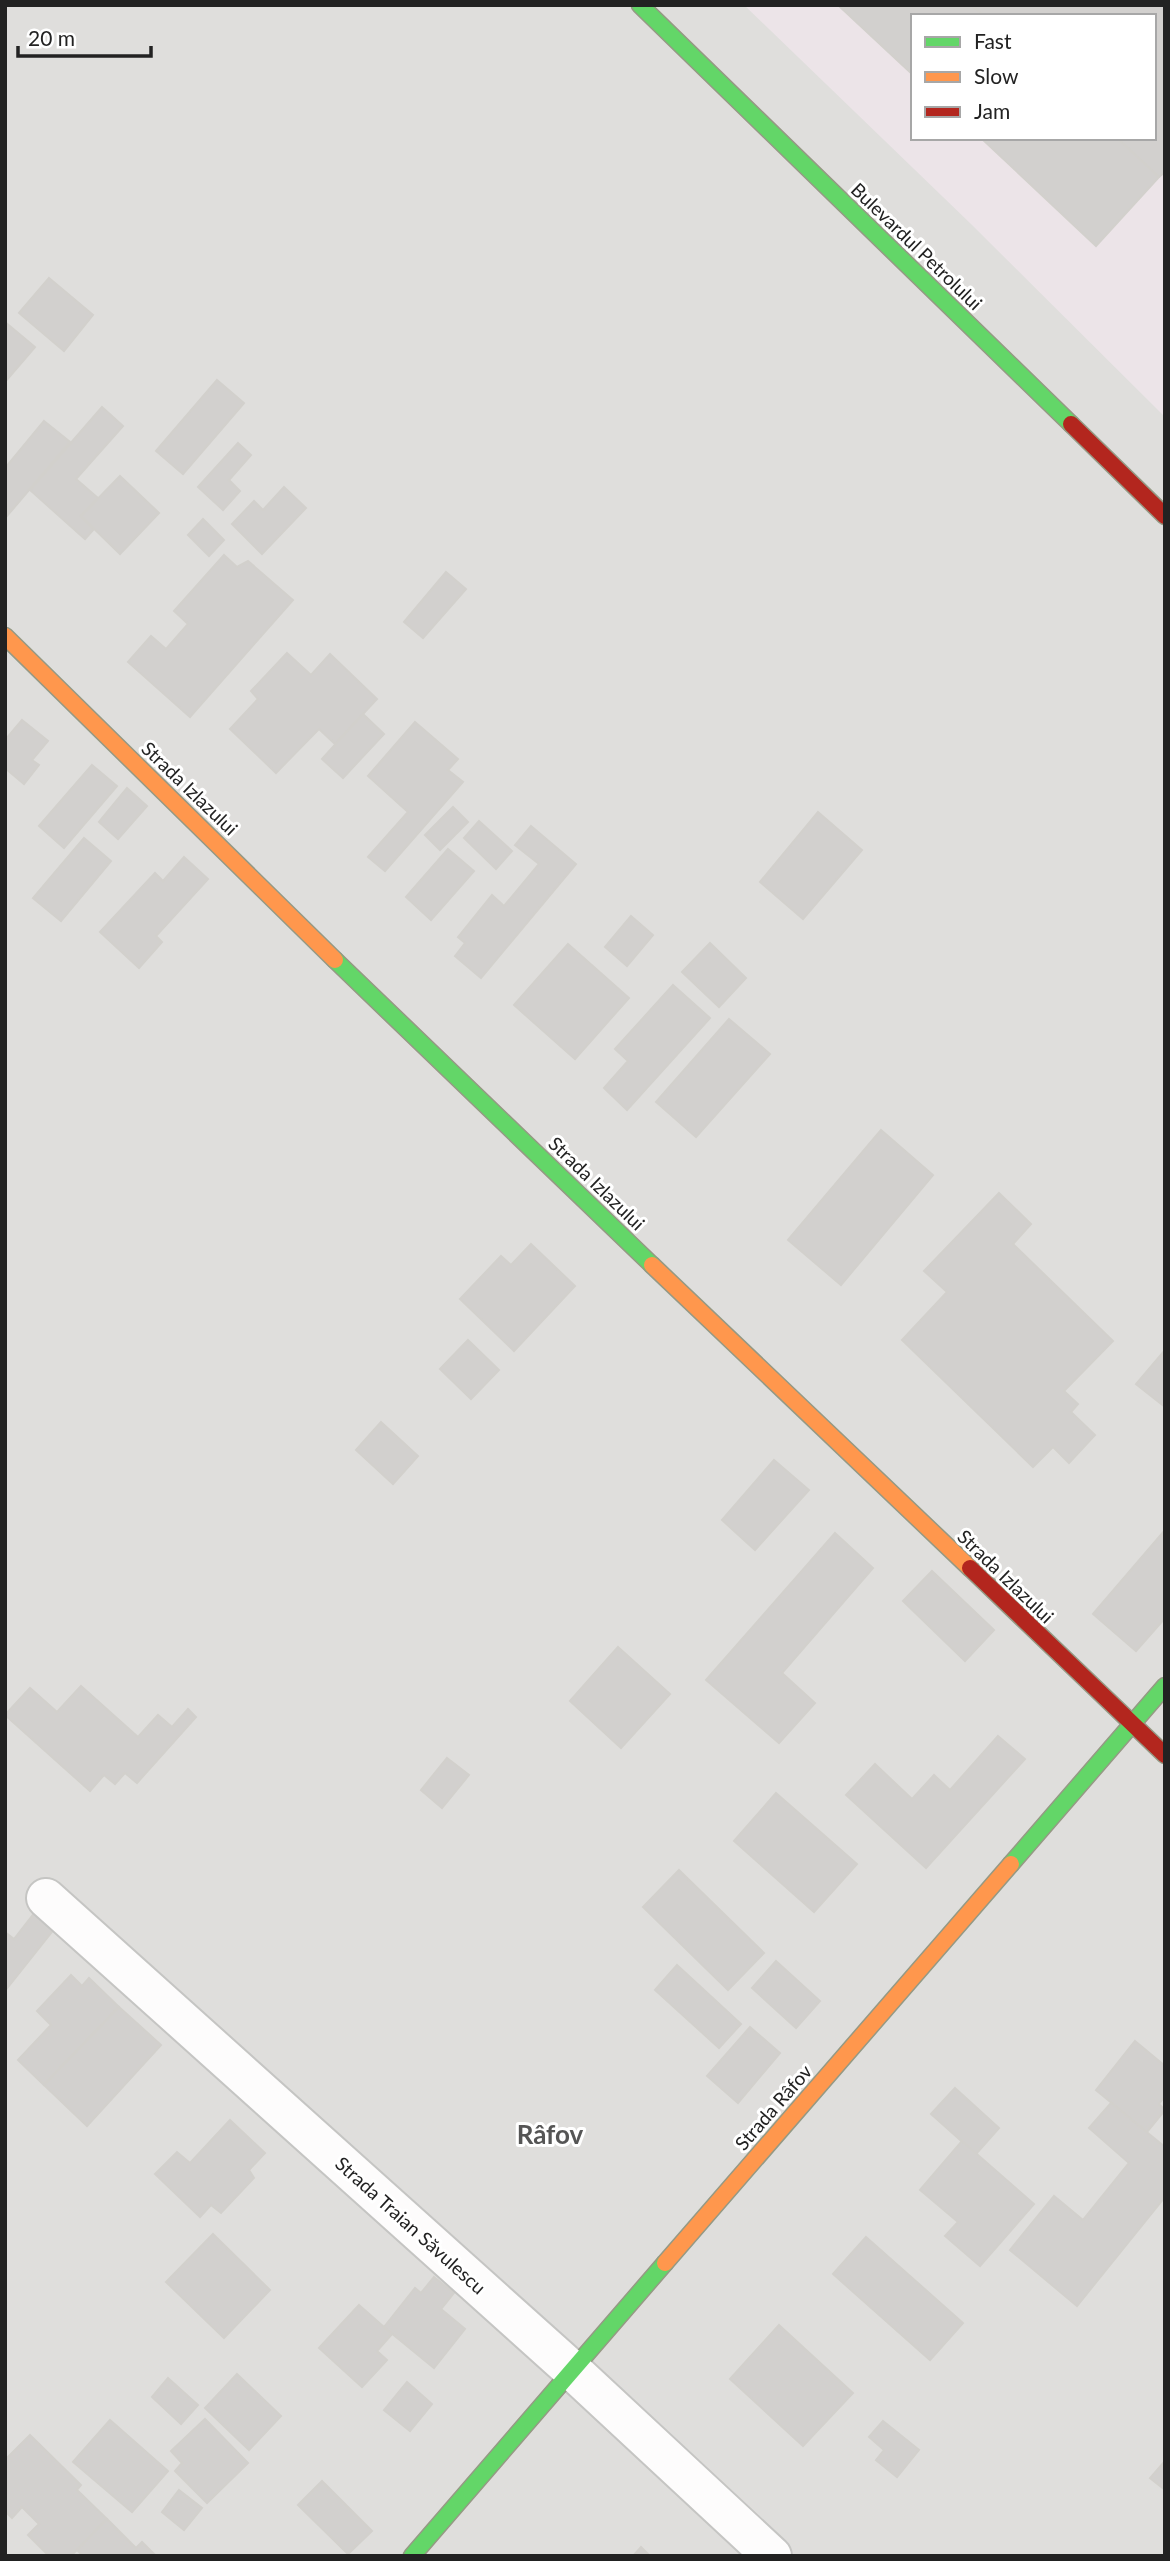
<svg xmlns="http://www.w3.org/2000/svg" width="1170" height="2561" viewBox="0 0 1170 2561" font-family="Lato,sans-serif">
  <rect width="100%" height="100%" fill="#efeeeb"/>
  <path fill="#dfdedc" fill-rule="evenodd" d="M 5,5 L 1165,5 L 1165,2556 L 5,2556 ZM 913,16 L 1154,16 L 1154,138 L 913,138 Z"/>
  <path fill="#ece4e8" fill-rule="evenodd" d="M 744,5 L 1165,5 L 1165,417 L 971,224 ZM 913,16 L 1154,16 L 1154,138 L 913,138 Z"/>
  <g fill="#d2d0ce" stroke="#d2d0cc" stroke-width="2">
    <path d="M 838,5 L 972,5 L 984,16 L 913,16 L 913,75 Z"/>
    <path d="M 972,5 L 1165,5 L 1165,172 L 1159,177 L 1117,138 L 1154,138 L 1154,16 L 984,16 Z"/>
    <path d="M 981,138 L 1117,138 L 1159,177 L 1096,246 Z"/>
    <path d="M 49,278 L 93,315 L 64,351 L 19,313 Z"/>
    <path d="M 5,322 L 35,347 L 5,382 Z"/>
    <path d="M 217,380 L 244,403 L 183,474 L 156,451 Z"/>
    <path d="M 102,407 L 123,426 L 76,479 L 98,498 L 81,516 L 94,529 L 85,539 L 30,490 Z"/>
    <path d="M 44,421 L 70,442 L 7,516 L 5,468 Z"/>
    <path d="M 238,443 L 251,455 L 229,480 L 240,491 L 223,510 L 198,487 Z"/>
    <path d="M 120,476 L 159,513 L 120,554 L 81,516 Z"/>
    <path d="M 284,487 L 306,508 L 262,554 L 232,524 L 254,501 L 263,510 Z"/>
    <path d="M 203,519 L 224,540 L 209,556 L 188,535 Z"/>
    <path d="M 224,555 L 237,567 L 248,561 L 293,600 L 190,717 L 128,662 L 151,636 L 166,649 L 188,624 L 174,611 Z"/>
    <path d="M 446,572 L 466,589 L 423,638 L 404,622 Z"/>
    <path d="M 287,653 L 311,675 L 330,654 L 377,699 L 335,744 L 319,729 L 276,773 L 230,729 L 258,699 L 251,691 Z"/>
    <path d="M 363,714 L 384,734 L 343,778 L 322,759 Z"/>
    <path d="M 22,720 L 48,741 L 32,760 L 39,765 L 24,784 L 5,768 L 5,740 Z"/>
    <path d="M 415,722 L 458,759 L 448,770 L 463,782 L 385,871 L 368,857 L 408,812 L 368,776 Z"/>
    <path d="M 92,765 L 117,786 L 64,848 L 39,826 Z"/>
    <path d="M 127,788 L 147,806 L 118,839 L 99,822 Z"/>
    <path d="M 453,807 L 468,822 L 440,850 L 425,835 Z"/>
    <path d="M 818,812 L 862,850 L 803,919 L 760,882 Z"/>
    <path d="M 479,821 L 512,851 L 496,869 L 464,838 Z"/>
    <path d="M 531,826 L 576,864 L 481,978 L 455,956 L 465,943 L 458,937 L 492,895 L 504,906 L 539,864 L 515,845 Z"/>
    <path d="M 84,838 L 111,861 L 61,921 L 33,898 Z"/>
    <path d="M 448,849 L 474,871 L 431,920 L 406,897 Z"/>
    <path d="M 184,857 L 208,879 L 156,936 L 162,942 L 139,968 L 100,932 L 155,873 L 163,881 Z"/>
    <path d="M 631,916 L 653,935 L 627,966 L 605,947 Z"/>
    <path d="M 710,943 L 746,978 L 719,1007 L 682,972 Z"/>
    <path d="M 568,944 L 629,998 L 575,1059 L 514,1005 Z"/>
    <path d="M 673,985 L 710,1018 L 627,1110 L 604,1088 L 628,1061 L 615,1049 Z"/>
    <path d="M 729,1019 L 770,1054 L 696,1137 L 656,1102 Z"/>
    <path d="M 881,1130 L 933,1175 L 841,1285 L 788,1240 Z"/>
    <path d="M 999,1193 L 1031,1224 L 1013,1244 L 1113,1341 L 1064,1391 L 1078,1404 L 1071,1412 L 1095,1435 L 1069,1463 L 1053,1447 L 1033,1467 L 902,1340 L 947,1292 L 924,1271 Z"/>
    <path d="M 531,1244 L 575,1286 L 514,1351 L 460,1299 L 501,1256 L 511,1265 Z"/>
    <path d="M 468,1340 L 499,1370 L 471,1399 L 440,1369 Z"/>
    <path d="M 1165,1350 L 1165,1407 L 1136,1384 Z"/>
    <path d="M 381,1422 L 418,1456 L 393,1484 L 356,1450 Z"/>
    <path d="M 774,1460 L 809,1490 L 755,1550 L 722,1520 Z"/>
    <path d="M 1165,1530 L 1165,1618 L 1136,1651 L 1093,1614 Z"/>
    <path d="M 835,1533 L 873,1568 L 782,1673 L 815,1703 L 779,1743 L 706,1680 Z"/>
    <path d="M 932,1571 L 994,1630 L 965,1661 L 903,1601 Z"/>
    <path d="M 618,1647 L 670,1694 L 621,1748 L 570,1701 Z"/>
    <path d="M 81,1686 L 138,1737 L 158,1715 L 172,1727 L 188,1709 L 196,1717 L 137,1783 L 125,1773 L 115,1784 L 104,1775 L 90,1791 L 5,1715 L 30,1688 L 57,1712 Z"/>
    <path d="M 998,1736 L 1025,1759 L 926,1868 L 846,1795 L 875,1764 L 912,1799 L 934,1775 L 950,1790 Z"/>
    <path d="M 447,1758 L 469,1775 L 442,1808 L 421,1790 Z"/>
    <path d="M 776,1793 L 857,1864 L 814,1912 L 734,1841 Z"/>
    <path d="M 679,1870 L 764,1953 L 728,1990 L 643,1907 Z"/>
    <path d="M 42,1903 L 63,1918 L 5,1991 L 5,1932 L 14,1939 Z"/>
    <path d="M 776,1961 L 820,2001 L 796,2028 L 752,1988 Z"/>
    <path d="M 677,1965 L 741,2024 L 719,2048 L 655,1990 Z"/>
    <path d="M 71,1975 L 82,1986 L 89,1978 L 119,2007 L 44,2085 L 18,2060 L 51,2025 L 37,2011 Z"/>
    <path d="M 119,2007 L 161,2045 L 87,2126 L 44,2085 Z"/>
    <path d="M 750,2027 L 780,2053 L 738,2103 L 707,2076 Z"/>
    <path d="M 1135,2041 L 1165,2066 L 1165,2096 L 1159,2104 L 1165,2110 L 1147,2132 L 1096,2090 Z"/>
    <path d="M 955,2088 L 999,2128 L 976,2154 L 931,2114 Z"/>
    <path d="M 1111,2103 L 1165,2147 L 1165,2197 L 1077,2306 L 1010,2250 L 1054,2196 L 1083,2220 L 1129,2163 L 1089,2128 Z"/>
    <path d="M 230,2120 L 265,2153 L 249,2170 L 254,2178 L 221,2213 L 211,2205 L 200,2217 L 155,2174 L 177,2152 L 190,2163 Z"/>
    <path d="M 962,2141 L 1034,2204 L 980,2266 L 945,2236 L 958,2222 L 920,2190 Z"/>
    <path d="M 213,2234 L 270,2290 L 224,2338 L 166,2282 Z"/>
    <path d="M 866,2237 L 963,2323 L 930,2360 L 833,2274 Z"/>
    <path d="M 434,2277 L 454,2293 L 441,2309 L 465,2329 L 434,2368 L 384,2327 L 415,2288 L 421,2293 Z"/>
    <path d="M 359,2305 L 392,2334 L 377,2351 L 387,2360 L 362,2387 L 319,2348 Z"/>
    <path d="M 779,2325 L 853,2393 L 803,2446 L 730,2379 Z"/>
    <path d="M 237,2374 L 281,2416 L 249,2450 L 205,2408 Z"/>
    <path d="M 168,2378 L 198,2405 L 181,2424 L 152,2397 Z"/>
    <path d="M 407,2382 L 432,2404 L 410,2431 L 384,2410 Z"/>
    <path d="M 205,2419 L 248,2463 L 207,2503 L 175,2471 L 182,2463 L 171,2451 Z"/>
    <path d="M 110,2420 L 168,2471 L 132,2512 L 73,2462 Z"/>
    <path d="M 883,2421 L 919,2450 L 897,2477 L 876,2460 L 884,2450 L 869,2437 Z"/>
    <path d="M 30,2435 L 81,2485 L 77,2490 L 107,2519 L 71,2556 L 49,2556 L 28,2535 L 39,2524 L 22,2507 L 12,2518 L 5,2511 L 5,2460 Z"/>
    <path d="M 1165,2461 L 1165,2490 L 1150,2478 Z"/>
    <path d="M 322,2481 L 372,2531 L 348,2554 L 298,2505 Z"/>
    <path d="M 179,2490 L 202,2508 L 184,2530 L 162,2512 Z"/>
    <path d="M 107,2519 L 136,2548 L 142,2542 L 156,2556 L 83,2556 L 77,2550 Z"/>
    <path d="M 641,2547 L 650,2556 L 633,2556 Z"/>
  </g>
  <g fill="none" stroke-linecap="round" stroke-linejoin="round">
    <defs>
      <path id="street" d="M 46,1898 L 573,2371 L 772,2556"/>
      <g id="fast">
        <path d="M 640,5 L 1071,424"/>
        <path d="M 335,960 L 652,1265"/>
        <path d="M 1011,1864 L 1165,1686"/>
        <path d="M 412,2556 L 665,2263"/>
      </g>
      <g id="slow">
        <path d="M 5,636 L 335,960"/>
        <path d="M 652,1265 L 970,1568"/>
        <path d="M 665,2263 L 1011,1864"/>
      </g>
      <g id="jam">
        <path d="M 1071,424 L 1165,516"/>
        <path d="M 970,1568 L 1165,1755"/>
      </g>
    </defs>
    <use href="#street" stroke="#c5c5c3" stroke-width="42"/>
    <use href="#fast" stroke="#959984" stroke-width="19"/>
    <use href="#slow" stroke="#959984" stroke-width="19"/>
    <use href="#jam" stroke="#959984" stroke-width="19"/>
    <use href="#street" stroke="#fdfcfc" stroke-width="38"/>
    <use href="#fast" stroke="#63d668" stroke-width="16"/>
    <use href="#slow" stroke="#ff974d" stroke-width="16"/>
    <use href="#jam" stroke="#b3261e" stroke-width="16"/>
  </g>
  <g text-anchor="middle" dominant-baseline="central" stroke-width="6" stroke-linejoin="round" paint-order="stroke">
    <g font-size="19" fill="#222" stroke="#fff">
      <text transform="translate(917 246) rotate(44)">Bulevardul Petrolului</text>
      <text transform="translate(190 788) rotate(44)">Strada Izlazului</text>
      <text transform="translate(597 1183) rotate(44)">Strada Izlazului</text>
      <text transform="translate(1006 1576) rotate(44)">Strada Izlazului</text>
      <text transform="translate(773 2107) rotate(-49)">Strada Râfov</text>
      <text transform="translate(411 2225) rotate(42)">Strada Traian Săvulescu</text>
    </g>
    <g font-size="26" font-weight="bold" fill="#555" stroke="#fff">
      <text x="550" y="2134">Râfov</text>
    </g>
  </g>
  <rect width="1170" height="2561" fill="none" stroke="#222222" stroke-width="14"/>
  <rect x="911" y="14" width="245" height="126" fill="#ffffff" stroke="#a7a7a7" stroke-width="2"/>
  <rect x="925" y="37" width="35" height="10" fill="#63d668" stroke="#a7a7a7" stroke-width="2"/>
  <text x="974" y="49" font-size="21" fill="#222222">Fast</text>
  <rect x="925" y="72" width="35" height="10" fill="#ff974d" stroke="#a7a7a7" stroke-width="2"/>
  <text x="974" y="84" font-size="21" fill="#222222">Slow</text>
  <rect x="925" y="107" width="35" height="10" fill="#b3261e" stroke="#a7a7a7" stroke-width="2"/>
  <text x="974" y="119" font-size="21" fill="#222222">Jam</text>
  <path d="M18 46v10h133v-10" fill="none" stroke="#222222" stroke-width="3.5"/>
  <text x="28" y="46" font-size="21" fill="#222222" stroke="#ffffff" stroke-width="5" paint-order="stroke">20 m</text>
</svg>
